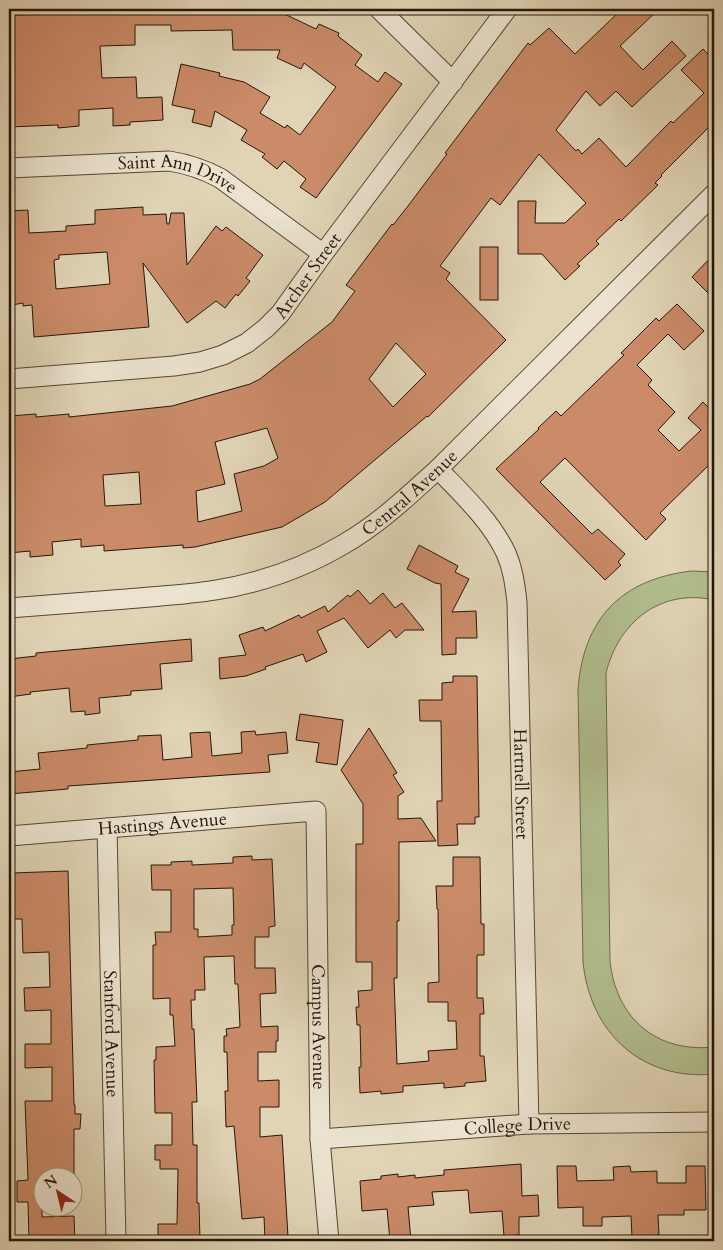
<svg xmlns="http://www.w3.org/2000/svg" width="723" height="1250" viewBox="0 0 723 1250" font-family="Cardo,serif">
  <rect width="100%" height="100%" fill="#e0d4b5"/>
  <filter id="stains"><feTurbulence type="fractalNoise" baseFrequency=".004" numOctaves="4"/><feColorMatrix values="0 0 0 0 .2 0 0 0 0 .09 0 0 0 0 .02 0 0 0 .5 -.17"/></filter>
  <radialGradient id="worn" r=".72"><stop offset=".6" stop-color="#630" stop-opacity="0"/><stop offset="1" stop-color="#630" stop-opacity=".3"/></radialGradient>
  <path fill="#b1bd8e" stroke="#6b6a4c" d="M 692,571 L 714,572 L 714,600 C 660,588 618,623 606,673 L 610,961 C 616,1018 656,1053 714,1047 L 714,1074 C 642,1081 590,1033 583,962 L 578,690 C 583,619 621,579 692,571 Z"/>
  <g fill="#cb8b69" stroke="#25160a" fill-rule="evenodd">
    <path d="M 77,9 L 274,9 L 316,29 L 319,24 L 339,33 L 338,36 L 362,55 L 355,65 L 378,82 L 385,72 L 402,84 L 316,198 L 300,187 L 306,179 L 284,161 L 277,169 L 262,157 L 265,154 L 241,140 L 247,130 L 215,111 L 211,127 L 192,122 L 195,110 L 172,105 L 181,64 L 220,73 L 219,76 L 244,82 L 270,97 L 260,113 L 285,128 L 287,125 L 300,135 L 336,87 L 304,63 L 301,69 L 277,58 L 280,50 L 233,50 L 232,30 L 171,31 L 171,25 L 135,25 L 135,45 L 100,46 L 102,78 L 136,77 L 137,98 L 162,97 L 163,120 L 130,122 L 130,125 L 113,126 L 113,108 L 79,110 L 79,126 L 58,128 L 58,125 L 9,127 L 9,15 L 78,14 Z"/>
    <path d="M 622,9 L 659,9 L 620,46 L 643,70 L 672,41 L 686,56 L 632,107 L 616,91 L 600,106 L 586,91 L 556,130 L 576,151 L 578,149 L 582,154 L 599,138 L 626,167 L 671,121 L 673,123 L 704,93 L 681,70 L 703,49 L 714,60 L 714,122 L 661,175 L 662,176 L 655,183 L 658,185 L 621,221 L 619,219 L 596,241 L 599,244 L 577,264 L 580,266 L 565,280 L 542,254 L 518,254 L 518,201 L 536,201 L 535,223 L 565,223 L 586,203 L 539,154 L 500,205 L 491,198 L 440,266 L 450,273 L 446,279 L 506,340 L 428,417 L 427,416 L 325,502 L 282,527 L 195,547 L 183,548 L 183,545 L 104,551 L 104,545 L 81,547 L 81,539 L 52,542 L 53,555 L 30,557 L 30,551 L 9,553 L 9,446 L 13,445 L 10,416 L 36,414 L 36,417 L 69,414 L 69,417 L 172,406 L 250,384 L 260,379 L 332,322 L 355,291 L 346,285 L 392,224 L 393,225 L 408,206 L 447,154 L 445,153 L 528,43 L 530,45 L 549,28 L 575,54 ZM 396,343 L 426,374 L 393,407 L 369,379 ZM 267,428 L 278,458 L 264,466 L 234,474 L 242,511 L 198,522 L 196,491 L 225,484 L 215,442 ZM 139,472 L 141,504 L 105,506 L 103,475 Z"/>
    <path d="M 143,207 L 143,215 L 166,214 L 167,224 L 169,224 L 171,213 L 184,213 L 187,265 L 216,226 L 222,231 L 226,227 L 263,255 L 246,278 L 250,281 L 238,296 L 236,294 L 225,308 L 216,301 L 187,323 L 143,263 L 149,327 L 34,337 L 32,305 L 23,306 L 23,303 L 12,305 L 9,268 L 9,211 L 28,210 L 29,233 L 66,231 L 66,226 L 95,224 L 95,210 ZM 107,252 L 110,284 L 56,289 L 54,260 L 59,259 L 59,255 Z"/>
    <rect x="480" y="247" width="18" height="53"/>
    <path d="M 714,254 L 714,299 L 692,277 Z"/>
    <path d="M 677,304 L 704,331 L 684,350 L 668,334 L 637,365 L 652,380 L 648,385 L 675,412 L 658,430 L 679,451 L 701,430 L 688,418 L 703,402 L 714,413 L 714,460 L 660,513 L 666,519 L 646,540 L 565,458 L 540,482 L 592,534 L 598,529 L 625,554 L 618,562 L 621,565 L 605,580 L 496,469 L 539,429 L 538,428 L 556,411 L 561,416 L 624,355 L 621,353 L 656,318 L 659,321 Z"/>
    <path d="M 419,545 L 458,566 L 455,572 L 469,579 L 452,612 L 476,611 L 477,638 L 456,638 L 456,654 L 442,655 L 441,584 L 435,583 L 407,569 Z"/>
    <path d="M 358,590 L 370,604 L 383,593 L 395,608 L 402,603 L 424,630 L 405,630 L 396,638 L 390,630 L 368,648 L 344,618 L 317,631 L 327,652 L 306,662 L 303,654 L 265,667 L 266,669 L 246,676 L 220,679 L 219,658 L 246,655 L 239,635 L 263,627 L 265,631 L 299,615 L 301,618 L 325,606 L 328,612 L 348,595 L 350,597 Z"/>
    <path d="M 191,639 L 192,661 L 160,664 L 162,689 L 131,691 L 131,695 L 99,698 L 100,713 L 85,715 L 85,711 L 71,712 L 69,688 L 30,692 L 31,694 L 9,697 L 9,659 L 36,656 L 36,653 Z"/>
    <path d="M 453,676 L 477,676 L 479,817 L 475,817 L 475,824 L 457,824 L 458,845 L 438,846 L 437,801 L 442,801 L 441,721 L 420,721 L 419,700 L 442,700 L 442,683 L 453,682 Z"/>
    <path d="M 300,714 L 343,720 L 337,765 L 316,762 L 319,743 L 296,740 Z"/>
    <path d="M 369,728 L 397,773 L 393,775 L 404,792 L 398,796 L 398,819 L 421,818 L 436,841 L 399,842 L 399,921 L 397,921 L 397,978 L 394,978 L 397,1064 L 429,1061 L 428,1051 L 457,1049 L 456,1021 L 448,1021 L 448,1002 L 428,1002 L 428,983 L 439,982 L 438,909 L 437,909 L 436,886 L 453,886 L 453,857 L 480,857 L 481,924 L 484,924 L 484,955 L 477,955 L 477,998 L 483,998 L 484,1014 L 480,1014 L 480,1056 L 484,1056 L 486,1081 L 465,1083 L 465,1086 L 444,1088 L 444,1083 L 403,1086 L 403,1092 L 381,1094 L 381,1091 L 360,1093 L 359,1067 L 361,1067 L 360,1025 L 357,1025 L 356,1007 L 359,1007 L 358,991 L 372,990 L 372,962 L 356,962 L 356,844 L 363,844 L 363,804 L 341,770 Z"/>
    <path d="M 255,731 L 256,735 L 286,732 L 288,753 L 268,755 L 270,772 L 68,786 L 68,789 L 9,794 L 9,772 L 40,769 L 38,753 L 87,748 L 87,745 L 138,740 L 138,736 L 161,735 L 163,760 L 192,757 L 190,733 L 210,732 L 212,756 L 242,753 L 241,732 Z"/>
    <path d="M 252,856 L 252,860 L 272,859 L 275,926 L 269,927 L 269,937 L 255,937 L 255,968 L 275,968 L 276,993 L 260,994 L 261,1027 L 278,1026 L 278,1041 L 276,1041 L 276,1052 L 258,1052 L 258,1081 L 279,1080 L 279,1107 L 260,1107 L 260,1137 L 282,1135 L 288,1237 L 265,1239 L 264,1217 L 242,1219 L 234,1126 L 226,1127 L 225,1091 L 228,1091 L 227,1052 L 224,1052 L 224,1036 L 227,1036 L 226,1029 L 240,1027 L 238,984 L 235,984 L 234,956 L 204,957 L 205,990 L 195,990 L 195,1000 L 191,1000 L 192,1029 L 194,1029 L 197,1102 L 192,1102 L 193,1145 L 197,1145 L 197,1203 L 199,1203 L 200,1241 L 158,1241 L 158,1224 L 177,1224 L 178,1169 L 160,1169 L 160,1160 L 155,1160 L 155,1145 L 172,1145 L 172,1113 L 155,1113 L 154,1060 L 156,1060 L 156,1047 L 175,1046 L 173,1015 L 170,1015 L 170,998 L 153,999 L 153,945 L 156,945 L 155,932 L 171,932 L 171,890 L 152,890 L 151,865 L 171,865 L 171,862 L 192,861 L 192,865 L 233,863 L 233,857 ZM 233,888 L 234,925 L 232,925 L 232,935 L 198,937 L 198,929 L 194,929 L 194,889 Z"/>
    <path d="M 68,871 L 74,1105 L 75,1105 L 75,1114 L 81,1114 L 80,1129 L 74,1129 L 74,1178 L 42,1178 L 42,1217 L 74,1216 L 75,1241 L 29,1241 L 28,1202 L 17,1202 L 17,1181 L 28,1180 L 25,1101 L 52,1101 L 52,1067 L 25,1068 L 25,1044 L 51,1044 L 51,1010 L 25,1011 L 24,988 L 50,987 L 49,952 L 23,953 L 22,919 L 12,919 L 12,873 Z"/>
    <path d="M 521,1164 L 522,1196 L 538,1195 L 539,1216 L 519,1217 L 519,1235 L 504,1236 L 502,1211 L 470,1213 L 468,1190 L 432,1192 L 434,1205 L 408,1207 L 411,1241 L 390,1241 L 387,1209 L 362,1211 L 360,1181 L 381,1179 L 381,1176 L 398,1174 L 398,1177 L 415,1175 L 415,1178 L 444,1175 L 444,1170 Z"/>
    <path d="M 557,1166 L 576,1166 L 577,1181 L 614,1180 L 613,1167 L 630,1166 L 631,1172 L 657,1171 L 657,1183 L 686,1183 L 686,1166 L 705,1166 L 706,1210 L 684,1210 L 684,1215 L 658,1215 L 659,1235 L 632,1237 L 631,1216 L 602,1217 L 602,1226 L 583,1226 L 583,1207 L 558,1208 Z"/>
  </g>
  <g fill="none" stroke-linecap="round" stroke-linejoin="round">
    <defs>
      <g id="minor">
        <path d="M 379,9 L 453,82"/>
        <path id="s1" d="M 9,168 L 169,161 C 188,164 203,169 220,178 L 323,254"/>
        <path id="s2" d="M 9,379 L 174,366 L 200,362 L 223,355 L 247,343 L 266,328 L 280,314 L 323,254 L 507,9"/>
        <path id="s3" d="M 438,469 C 463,495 491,521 506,553 C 513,569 515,585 517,602 L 529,1124"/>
        <path id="s4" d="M 9,608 C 48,605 87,602 126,599 C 156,596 186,595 216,590 C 260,583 305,567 344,544 C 379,524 408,496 438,469 L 714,194"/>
        <path id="s5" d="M 107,828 L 116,1241"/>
        <path id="s6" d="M 9,836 L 316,811 L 320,1139 L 329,1241"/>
        <path id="s7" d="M 320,1139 L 529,1124 L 714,1122"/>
      </g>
    </defs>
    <use href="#minor" stroke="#544635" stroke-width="21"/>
    <use href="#minor" stroke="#ebe3cf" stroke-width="19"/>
  </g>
  <g text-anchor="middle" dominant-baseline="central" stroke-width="4.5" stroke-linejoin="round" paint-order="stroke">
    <g font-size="18" fill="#25160a" stroke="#ebe3cf">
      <text stroke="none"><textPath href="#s1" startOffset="171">Saint Ann Drive</textPath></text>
      <text stroke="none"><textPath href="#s2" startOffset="334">Archer Street</textPath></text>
      <text stroke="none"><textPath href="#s4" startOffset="428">Central Avenue</textPath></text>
      <text stroke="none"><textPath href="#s3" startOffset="341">Hartnell Street</textPath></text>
      <text stroke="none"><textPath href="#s6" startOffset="154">Hastings Avenue</textPath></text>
      <text stroke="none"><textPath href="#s6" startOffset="524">Campus Avenue</textPath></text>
      <text stroke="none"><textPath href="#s5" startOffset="206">Stanford Avenue</textPath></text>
      <text stroke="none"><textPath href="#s7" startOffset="198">College Drive</textPath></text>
    </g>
  </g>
  <rect width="723" height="1250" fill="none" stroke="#e0d4b5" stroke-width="30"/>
  <rect x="10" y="10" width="703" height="1230" fill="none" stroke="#25160a" stroke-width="2.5"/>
  <rect x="15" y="15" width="693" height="1220" fill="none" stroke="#25160a"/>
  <g transform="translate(58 1192) rotate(325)"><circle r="24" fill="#ebe3cf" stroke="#9c9180"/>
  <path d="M0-4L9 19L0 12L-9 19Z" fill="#8f2418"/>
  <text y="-8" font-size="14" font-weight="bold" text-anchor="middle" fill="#25160a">N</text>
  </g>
  <rect width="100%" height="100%" filter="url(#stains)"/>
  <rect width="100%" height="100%" fill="url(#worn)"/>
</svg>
